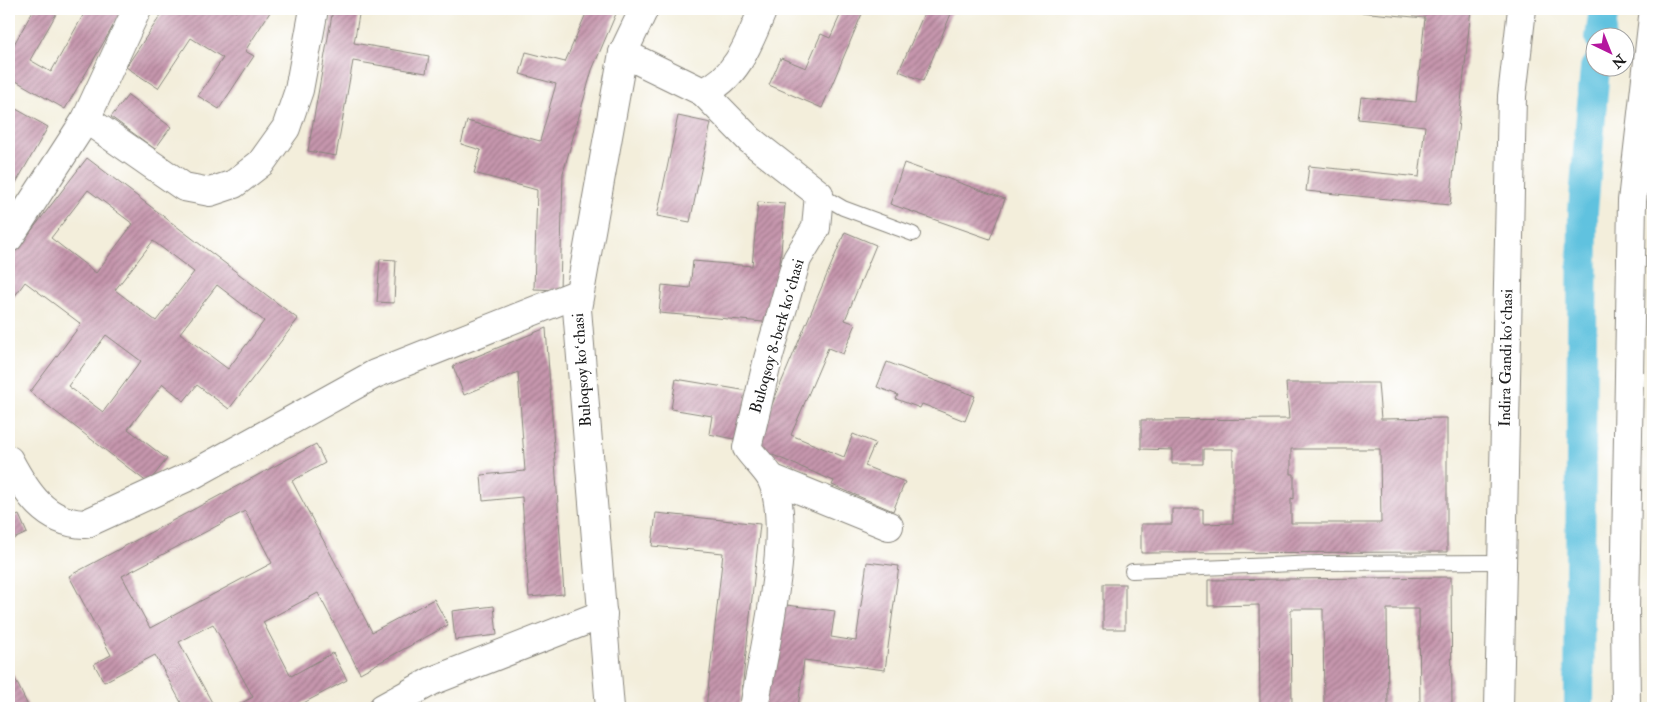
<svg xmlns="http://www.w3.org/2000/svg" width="1662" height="717" viewBox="0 0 1662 717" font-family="'IM FELL Double Pica',serif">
  <defs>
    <pattern id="building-hatch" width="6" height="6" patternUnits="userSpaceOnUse" patternTransform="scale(1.25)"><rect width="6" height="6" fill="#c696ad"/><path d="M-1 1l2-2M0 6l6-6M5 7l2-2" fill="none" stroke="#a07a8c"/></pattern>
  </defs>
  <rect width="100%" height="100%" fill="#fff"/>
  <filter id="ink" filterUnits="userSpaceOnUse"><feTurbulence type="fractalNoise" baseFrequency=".02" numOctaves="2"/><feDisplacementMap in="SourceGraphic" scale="10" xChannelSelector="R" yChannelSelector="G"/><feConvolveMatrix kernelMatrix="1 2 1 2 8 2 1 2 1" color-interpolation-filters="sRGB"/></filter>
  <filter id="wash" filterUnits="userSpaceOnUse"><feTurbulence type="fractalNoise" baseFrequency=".0096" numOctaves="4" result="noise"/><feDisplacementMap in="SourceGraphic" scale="20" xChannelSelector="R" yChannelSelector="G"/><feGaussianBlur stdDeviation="1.12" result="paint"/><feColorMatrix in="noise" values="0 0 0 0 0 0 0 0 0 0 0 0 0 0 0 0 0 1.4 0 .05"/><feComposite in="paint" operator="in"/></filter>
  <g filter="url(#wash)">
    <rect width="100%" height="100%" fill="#f3eedb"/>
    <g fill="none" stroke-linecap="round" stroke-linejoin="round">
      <g stroke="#60c2df" stroke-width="30">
        <path d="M 1600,38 L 1604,9"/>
        <path d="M 1579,708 L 1583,211 L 1595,68"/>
      </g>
    </g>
    <g id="blocks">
      <g fill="url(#building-hatch)" fill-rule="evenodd">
        <path d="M 34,9 L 59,9 L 30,60 L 51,72 L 85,12 L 79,9 L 123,9 L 65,109 L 9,77 L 9,53 Z"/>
        <path d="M 165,9 L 232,9 L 236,12 L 238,9 L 272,9 L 245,51 L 254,56 L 219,109 L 198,96 L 223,58 L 191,38 L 158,88 L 126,67 Z"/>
        <path d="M 333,9 L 360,9 L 354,43 L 429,56 L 426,73 L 353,61 L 336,156 L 308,151 Z"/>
        <path d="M 588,9 L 618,9 L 592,70 L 563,173 L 560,290 L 534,289 L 537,190 L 474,173 L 481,150 L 461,144 L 467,121 L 540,141 L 556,84 L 520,74 L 526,52 L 565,62 Z"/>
        <path d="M 843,9 L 864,9 L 822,108 L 769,85 L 781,58 L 806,68 L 821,34 L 830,38 Z"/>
        <path d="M 926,9 L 953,9 L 923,81 L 899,71 Z"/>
        <path d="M 1348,9 L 1471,9 L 1450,205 L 1306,191 L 1309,166 L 1419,177 L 1425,126 L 1358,119 L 1361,97 L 1416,102 L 1425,18 L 1348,11 Z"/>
        <path d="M 128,95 L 171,127 L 155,149 L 111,117 Z"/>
        <path d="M 9,105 L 48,127 L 9,195 Z"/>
        <path d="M 678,116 L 711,123 L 690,222 L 657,216 Z"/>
        <path d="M 87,158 L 298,319 L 229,409 L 197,385 L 184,401 L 163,384 L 128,429 L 167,459 L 148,483 L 30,392 L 81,324 L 25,282 L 9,304 L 9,260 ZM 88,190 L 133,224 L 96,273 L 51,238 ZM 153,241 L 194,272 L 156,321 L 115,290 ZM 217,285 L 264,321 L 228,369 L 180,333 ZM 106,335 L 141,361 L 103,412 L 68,386 Z"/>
        <path d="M 904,163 L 1005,199 L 990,239 L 890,204 Z"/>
        <path d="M 758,202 L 785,204 L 775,323 L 659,313 L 662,285 L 690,288 L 693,261 L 752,266 Z"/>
        <path d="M 845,232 L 876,245 L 845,320 L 856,324 L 843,354 L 828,348 L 791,435 L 844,457 L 853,434 L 875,443 L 865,466 L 905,482 L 893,511 L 832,485 L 834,481 L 754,447 Z"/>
        <path d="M 380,259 L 396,260 L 394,303 L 377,302 Z"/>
        <path d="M 546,328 L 564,594 L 529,597 L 522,497 L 483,501 L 481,475 L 525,471 L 518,372 L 464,395 L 453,366 Z"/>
        <path d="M 887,362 L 975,396 L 965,421 L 922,404 L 920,408 L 896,399 L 898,395 L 877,387 Z"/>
        <path d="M 676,379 L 748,391 L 740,440 L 709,434 L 712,416 L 671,409 Z"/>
        <path d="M 1286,383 L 1378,383 L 1381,419 L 1447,418 L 1447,552 L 1141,553 L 1141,524 L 1172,524 L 1172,509 L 1203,509 L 1203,524 L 1233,523 L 1233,449 L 1203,449 L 1203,464 L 1172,464 L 1172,450 L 1141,449 L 1141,420 L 1289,419 ZM 1291,449 L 1380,449 L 1381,523 L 1291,523 L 1291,498 L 1294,499 L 1294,474 L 1291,474 Z"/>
        <path d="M 316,444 L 325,463 L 292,481 L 372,632 L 434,599 L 448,625 L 360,673 L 318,593 L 263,622 L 291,676 L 333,653 L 347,680 L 294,708 L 232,708 L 253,697 L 213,624 L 179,642 L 215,708 L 184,708 L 155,655 L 104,682 L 94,664 L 111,655 L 69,576 ZM 245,511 L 272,563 L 150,628 L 122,576 Z"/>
        <path d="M 656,513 L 760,524 L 740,708 L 706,708 L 723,553 L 652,546 Z"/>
        <path d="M 19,515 L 27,533 L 9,541 L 9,519 Z"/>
        <path d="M 867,562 L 899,566 L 885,670 L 804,660 L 798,708 L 764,708 L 778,604 L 835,611 L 831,637 L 856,641 Z"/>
        <path d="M 1451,577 L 1452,708 L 1420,708 L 1419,609 L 1387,609 L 1388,708 L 1324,708 L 1323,609 L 1291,609 L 1292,708 L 1260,708 L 1259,605 L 1208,606 L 1208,580 Z"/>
        <rect x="1103" y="584" width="22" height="45"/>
        <path d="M 494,606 L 497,635 L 455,640 L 452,611 Z"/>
        <path d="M 9,666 L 29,708 L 9,708 Z"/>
      </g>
    </g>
  </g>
  <g filter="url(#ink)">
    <use href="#blocks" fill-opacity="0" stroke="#88857c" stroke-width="1"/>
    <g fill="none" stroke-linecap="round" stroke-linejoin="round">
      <defs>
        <g id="service">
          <path d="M 819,194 L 843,208 L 913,234"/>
          <path d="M 1132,571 L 1318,563 L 1501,562"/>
        </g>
        <g id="minor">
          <path d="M 623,53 L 703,92 C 737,79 750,40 763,9"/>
          <path d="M 703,92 L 750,140 L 819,194 L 816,228 L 797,259 L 768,359 L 747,448 C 754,458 765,468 771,478 C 795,528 763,652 754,708"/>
          <path d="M 86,119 L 184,187 L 210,192 L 234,184 L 261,163 L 286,128 L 299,90 L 314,9"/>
          <path d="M 9,238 L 86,119 L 137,9"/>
          <path d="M 9,460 C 26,492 45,523 85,524 L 194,474 L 375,374 L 579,293"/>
          <path d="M 771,478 L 889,526"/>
          <path d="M 383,708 L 432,681 L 603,614"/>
          <path d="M 610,708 L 577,309 L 623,53 L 644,9"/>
          <path d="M 1626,708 L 1625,610 L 1632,201 L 1653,17"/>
        </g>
        <path id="tertiary" d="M 1499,708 L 1512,96 L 1522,9"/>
      </defs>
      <use href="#service" stroke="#88857c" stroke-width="16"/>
      <use href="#minor" stroke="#88857c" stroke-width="30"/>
      <use href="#tertiary" stroke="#88857c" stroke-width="30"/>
      <use href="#service" stroke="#fff" stroke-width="14"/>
      <use href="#minor" stroke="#fff" stroke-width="28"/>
      <use href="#tertiary" stroke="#fff" stroke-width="28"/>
    </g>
  </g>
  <g text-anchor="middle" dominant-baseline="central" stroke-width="4.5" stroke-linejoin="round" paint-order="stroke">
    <g font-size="16" fill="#1c1c1c" stroke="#fff">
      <text transform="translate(777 336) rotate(-74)">Buloqsoy 8-berk koʻchasi</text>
      <text transform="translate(1506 358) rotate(-89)">Indira Gandi koʻchasi</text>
      <text transform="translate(582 370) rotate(-94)">Buloqsoy koʻchasi</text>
    </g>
  </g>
  <rect width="1662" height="717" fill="none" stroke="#fff" stroke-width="30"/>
  <g transform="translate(1610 52) rotate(137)"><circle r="24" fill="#ffffff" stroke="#a4a4a4"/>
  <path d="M0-4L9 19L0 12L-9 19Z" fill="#b5179e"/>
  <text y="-8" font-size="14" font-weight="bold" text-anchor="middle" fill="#1c1c1c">N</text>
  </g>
</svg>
